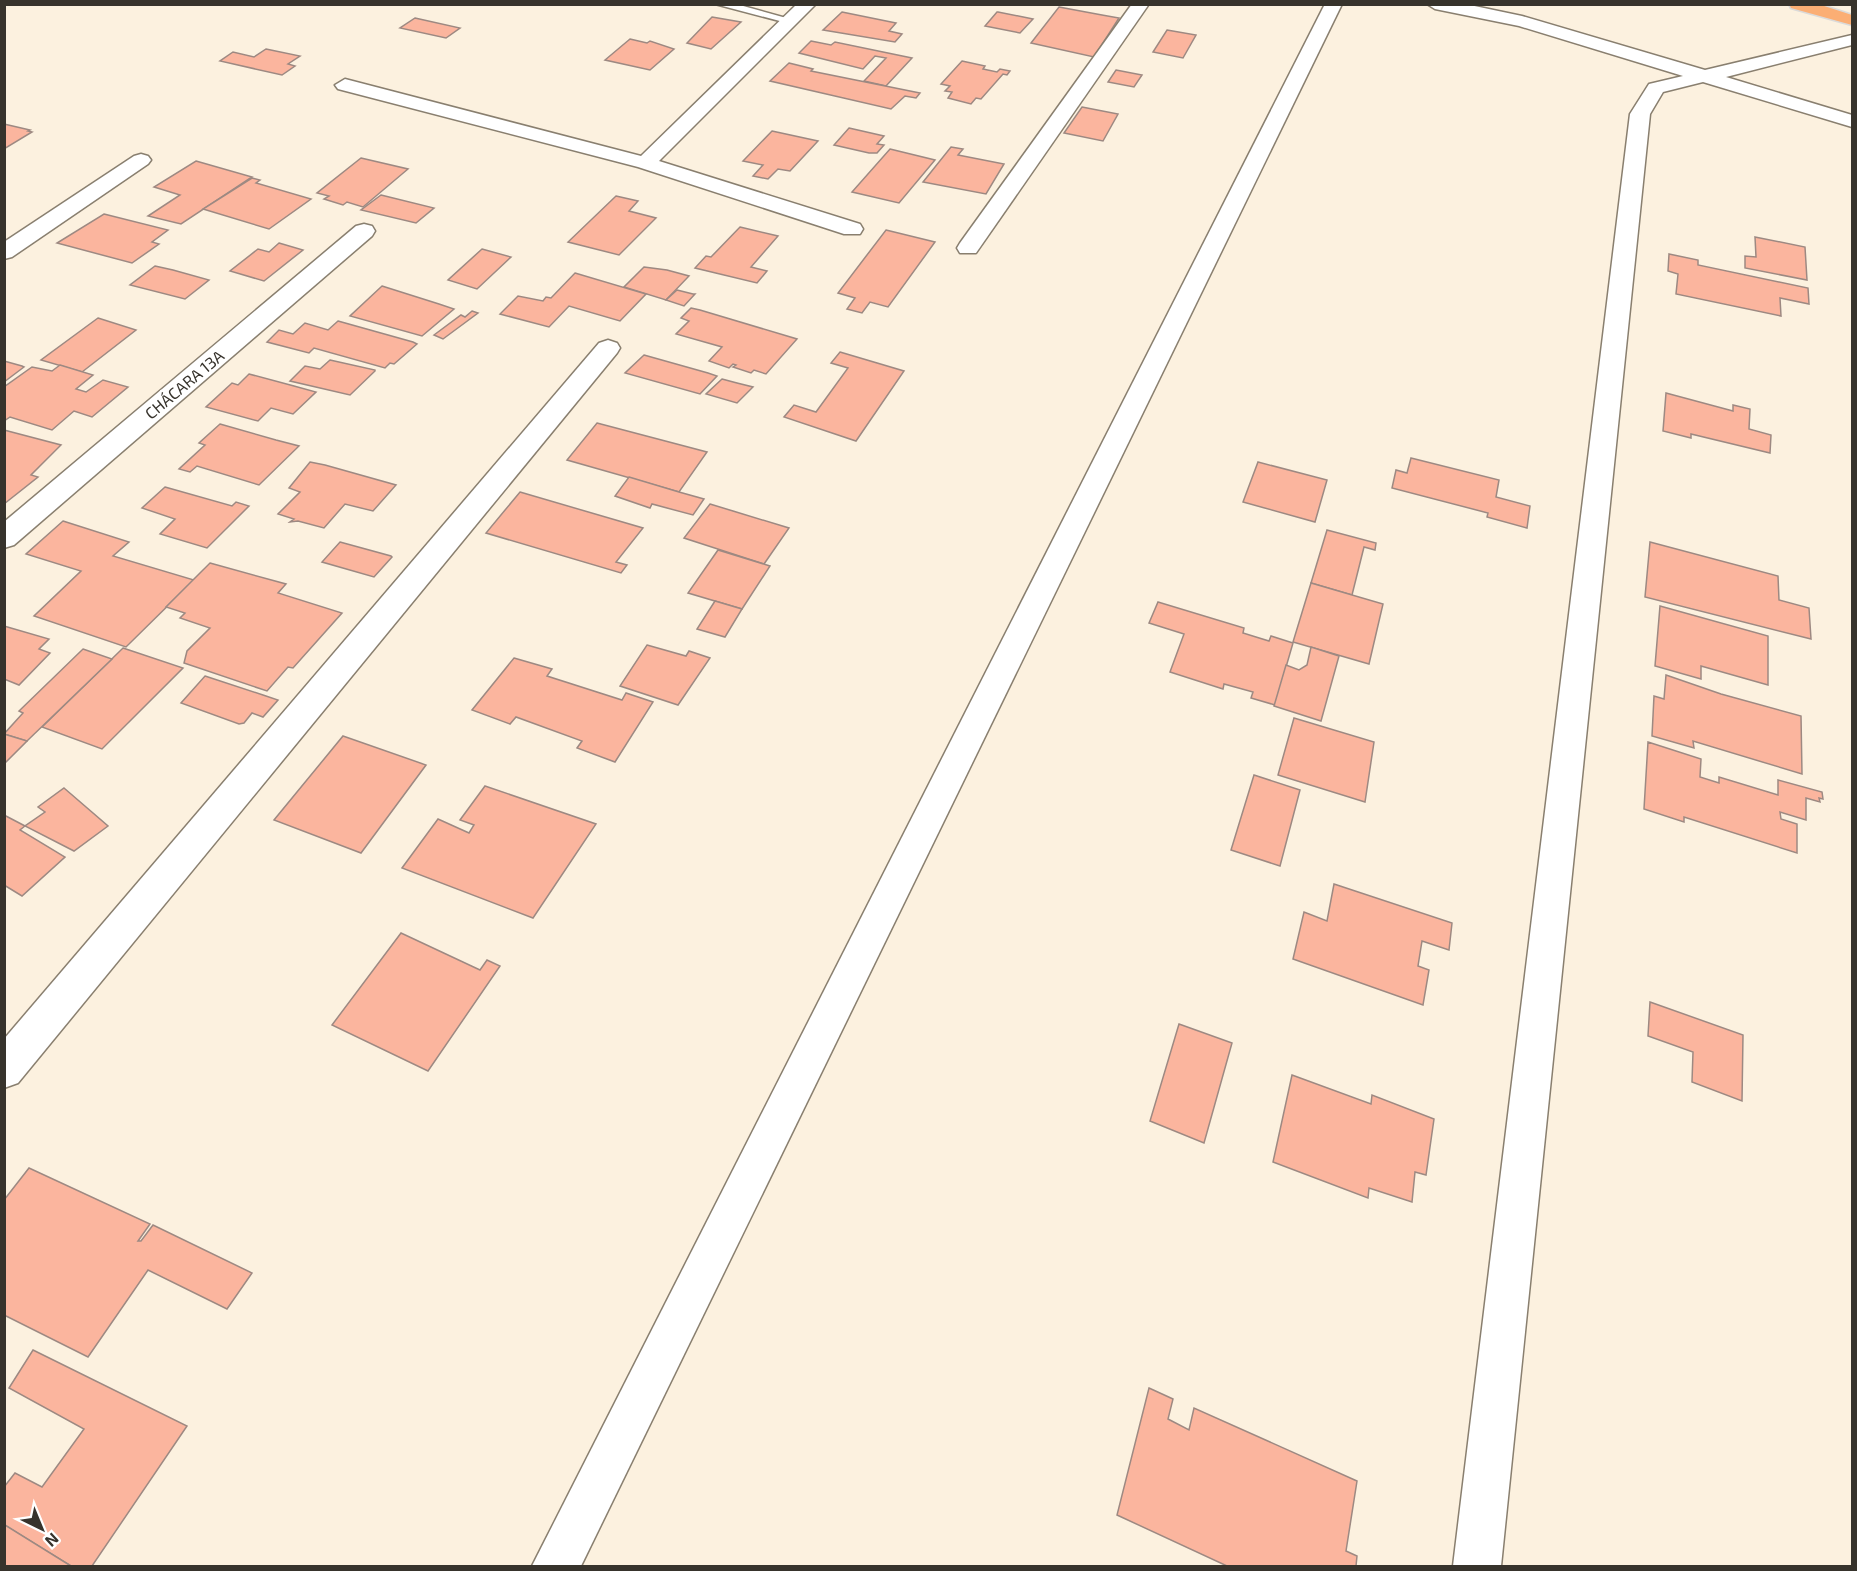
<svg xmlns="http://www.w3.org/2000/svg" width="1857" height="1571" viewBox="0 0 1857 1571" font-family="'Exo 2',sans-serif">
  <rect width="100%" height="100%" fill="#fcf1df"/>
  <g fill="#fbb59e" stroke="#9d8982" stroke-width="1.5">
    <path d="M 1059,7 L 1102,15 L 1119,18 L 1094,57 L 1031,43 Z"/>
    <path d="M 842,12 L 896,23 L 889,31 L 902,34 L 895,42 L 823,30 Z"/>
    <path d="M 997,12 L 998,12 L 1033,19 L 1020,33 L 985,26 Z"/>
    <path d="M 712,17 L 741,22 L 711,49 L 687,43 Z"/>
    <path d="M 415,18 L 460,28 L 446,38 L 400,28 Z"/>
    <path d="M 1167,30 L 1196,35 L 1183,58 L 1153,52 Z"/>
    <path d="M 630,39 L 647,43 L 650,41 L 674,49 L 650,70 L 605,60 Z"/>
    <path d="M 811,41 L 831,45 L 835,42 L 912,58 L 886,86 L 864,81 L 886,58 L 875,56 L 863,69 L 799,53 Z"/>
    <path d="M 266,49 L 300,56 L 288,64 L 295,66 L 282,75 L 220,61 L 233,52 L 254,57 Z"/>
    <path d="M 962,61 L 985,66 L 983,69 L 997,72 L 1000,69 L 1010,71 L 1007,75 L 1003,74 L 981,99 L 976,98 L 971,104 L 948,98 L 952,92 L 945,91 L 950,86 L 941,84 Z"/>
    <path d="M 789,63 L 813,69 L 811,71 L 920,93 L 916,98 L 905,96 L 891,109 L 770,81 Z"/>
    <path d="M 1116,70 L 1142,75 L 1134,87 L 1108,82 Z"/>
    <path d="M 1082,107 L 1118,114 L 1103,141 L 1064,133 Z"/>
    <path d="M 4,124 L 30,130 L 28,131 L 32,132 L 4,149 Z"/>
    <path d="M 849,128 L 884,136 L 877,144 L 884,145 L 877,153 L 869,153 L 834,145 Z"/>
    <path d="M 772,131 L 818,141 L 790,171 L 778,169 L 768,179 L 753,176 L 763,165 L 743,161 Z"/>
    <path d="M 951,147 L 963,149 L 958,155 L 1004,164 L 986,194 L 923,182 Z"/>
    <path d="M 890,149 L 935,160 L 899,203 L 852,192 Z"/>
    <path d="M 361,158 L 408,169 L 363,207 L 347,202 L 343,205 L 324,199 L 329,196 L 317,193 Z"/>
    <path d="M 196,161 L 252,177 L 181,224 L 148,216 L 180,195 L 154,187 Z"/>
    <path d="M 252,178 L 260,180 L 256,183 L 311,199 L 269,229 L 203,209 Z"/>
    <path d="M 381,195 L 434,208 L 416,223 L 361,210 Z"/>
    <path d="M 616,196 L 638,201 L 629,211 L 656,218 L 619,255 L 568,242 Z"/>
    <path d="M 104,214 L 168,230 L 152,242 L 159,244 L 132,263 L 57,243 Z"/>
    <path d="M 740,227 L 778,236 L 751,267 L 767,271 L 757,283 L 695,268 L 706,256 L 711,257 Z"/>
    <path d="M 886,230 L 935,242 L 888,307 L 870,302 L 862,313 L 847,309 L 855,298 L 838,293 Z"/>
    <path d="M 1755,237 L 1805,247 L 1807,280 L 1745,268 L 1745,256 L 1756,257 Z"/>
    <path d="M 279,243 L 303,250 L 264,281 L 230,271 L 258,249 L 269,252 Z"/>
    <path d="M 482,249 L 511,257 L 477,289 L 448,280 Z"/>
    <path d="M 1669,254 L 1698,260 L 1698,265 L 1808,288 L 1809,304 L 1780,298 L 1781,316 L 1676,294 L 1678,274 L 1668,271 Z"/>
    <path d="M 155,266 L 173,270 L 209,280 L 185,299 L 130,285 Z"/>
    <path d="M 644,267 L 667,270 L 689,276 L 666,300 L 624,287 Z"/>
    <path d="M 575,273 L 646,294 L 620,321 L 569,306 L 549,327 L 500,314 L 518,296 L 543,301 L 546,297 L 551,298 Z"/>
    <path d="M 382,286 L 439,304 L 454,309 L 422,336 L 350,316 Z"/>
    <path d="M 677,290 L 693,294 L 695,294 L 684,306 L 666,300 Z"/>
    <path d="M 691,308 L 700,310 L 797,339 L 766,374 L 754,370 L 751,373 L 733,367 L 736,365 L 733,364 L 729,368 L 709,361 L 722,347 L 676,334 L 689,321 L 681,318 Z"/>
    <path d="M 472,311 L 478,313 L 443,339 L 434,335 L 461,315 L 465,317 Z"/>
    <path d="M 98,318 L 136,330 L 82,372 L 41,360 Z"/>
    <path d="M 338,321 L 413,342 L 417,344 L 394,364 L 390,363 L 385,368 L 314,348 L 309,353 L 267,342 L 279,330 L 293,334 L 305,323 L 328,330 Z"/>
    <path d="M 840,352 L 904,371 L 856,441 L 784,417 L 794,405 L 816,412 L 848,368 L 831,363 Z"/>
    <path d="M 644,355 L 708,373 L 717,376 L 700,394 L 625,373 Z"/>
    <path d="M 330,360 L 375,370 L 375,371 L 350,395 L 290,381 L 305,366 L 320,369 Z"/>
    <path d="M 4,361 L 22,366 L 24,367 L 4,382 Z"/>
    <path d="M 60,365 L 93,375 L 76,389 L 86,392 L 103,380 L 128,387 L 92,417 L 74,411 L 52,430 L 10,417 L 4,421 L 4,387 L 32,367 L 52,371 Z"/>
    <path d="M 249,374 L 294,386 L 316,392 L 293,414 L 271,408 L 258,421 L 206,407 L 232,383 L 238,385 Z"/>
    <path d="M 722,379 L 737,383 L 753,387 L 737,403 L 706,394 Z"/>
    <path d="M 1666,393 L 1733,411 L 1733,405 L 1750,409 L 1749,429 L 1771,435 L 1770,453 L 1691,434 L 1691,438 L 1663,431 Z"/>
    <path d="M 597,423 L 707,452 L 679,492 L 567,460 Z"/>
    <path d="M 220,424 L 276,440 L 299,446 L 259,485 L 197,466 L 190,472 L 179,469 L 205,445 L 199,443 Z"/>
    <path d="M 4,430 L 61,445 L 31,475 L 38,477 L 4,504 Z"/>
    <path d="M 1411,458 L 1499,480 L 1496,497 L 1530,506 L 1527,528 L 1487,517 L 1488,513 L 1392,488 L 1396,470 L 1407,473 Z"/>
    <path d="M 310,462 L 325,465 L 396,485 L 373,511 L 345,504 L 324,528 L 298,521 L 290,522 L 294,519 L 278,514 L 300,492 L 289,488 Z"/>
    <path d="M 1258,462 L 1327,480 L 1315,522 L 1243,502 Z"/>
    <path d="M 629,477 L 679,492 L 704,499 L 693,515 L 652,504 L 650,508 L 615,496 Z"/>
    <path d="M 165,487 L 232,506 L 236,502 L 249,506 L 207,548 L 160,534 L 175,519 L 142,508 Z"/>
    <path d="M 520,492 L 643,528 L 616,562 L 627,565 L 621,573 L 486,533 Z"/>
    <path d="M 710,504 L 733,511 L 789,528 L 764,564 L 684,538 Z"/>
    <path d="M 63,521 L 129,542 L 113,556 L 194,580 L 126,647 L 34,616 L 81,571 L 26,554 Z"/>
    <path d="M 1327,530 L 1376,543 L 1375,550 L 1364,547 L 1352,595 L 1311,583 Z"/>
    <path d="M 340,542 L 391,556 L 392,557 L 374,577 L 322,562 Z"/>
    <path d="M 1650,542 L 1778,576 L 1779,600 L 1809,608 L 1811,639 L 1645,597 Z"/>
    <path d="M 718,550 L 770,566 L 742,609 L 688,593 Z"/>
    <path d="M 210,563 L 286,584 L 278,593 L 342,613 L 293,668 L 288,667 L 267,691 L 184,663 L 187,651 L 210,628 L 180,618 L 185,613 L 166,607 Z"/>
    <path d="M 1311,583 L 1383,604 L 1369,664 L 1293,642 Z"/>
    <path d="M 715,601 L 742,609 L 725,637 L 697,629 Z"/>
    <path d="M 1158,602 L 1244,628 L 1243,633 L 1269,641 L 1271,636 L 1293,643 L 1275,705 L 1251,698 L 1253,692 L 1224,684 L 1223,689 L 1170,672 L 1184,634 L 1149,623 Z"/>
    <path d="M 1660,606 L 1768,636 L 1768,685 L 1701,666 L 1701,679 L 1655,666 Z"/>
    <path d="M 4,626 L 49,639 L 39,649 L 50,653 L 19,685 L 4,679 Z"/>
    <path d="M 647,645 L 686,656 L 689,651 L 710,658 L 678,705 L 620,686 Z"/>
    <path d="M 1311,647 L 1339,656 L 1321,721 L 1274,706 L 1286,665 L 1299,670 L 1307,665 Z"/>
    <path d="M 123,648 L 183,668 L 102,749 L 42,727 Z"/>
    <path d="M 83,649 L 112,659 L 27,741 L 4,734 L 23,713 L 19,711 Z"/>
    <path d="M 514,658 L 552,669 L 547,676 L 622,700 L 626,693 L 653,702 L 615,762 L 577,748 L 582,741 L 516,717 L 510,724 L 472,710 Z"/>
    <path d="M 1666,675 L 1721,694 L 1801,716 L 1802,774 L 1693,741 L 1694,748 L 1652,736 L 1654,696 L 1664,699 Z"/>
    <path d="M 205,676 L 263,695 L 278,700 L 263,717 L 252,713 L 244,723 L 239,724 L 181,703 Z"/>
    <path d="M 1294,718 L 1374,742 L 1365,802 L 1278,775 Z"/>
    <path d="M 4,734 L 27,741 L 4,764 Z"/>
    <path d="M 343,736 L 426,765 L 361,853 L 274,820 Z"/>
    <path d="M 1648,742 L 1701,759 L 1700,777 L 1719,783 L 1719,777 L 1778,795 L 1778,780 L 1822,792 L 1823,799 L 1819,798 L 1820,802 L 1806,798 L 1806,820 L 1780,812 L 1781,819 L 1797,824 L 1797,853 L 1684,817 L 1684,822 L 1644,809 Z"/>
    <path d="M 1254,775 L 1300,790 L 1280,866 L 1231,850 Z"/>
    <path d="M 485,786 L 596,824 L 533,918 L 402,868 L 438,819 L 469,833 L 474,825 L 460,820 Z"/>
    <path d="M 64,788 L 108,826 L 74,851 L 25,826 L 45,812 L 38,807 Z"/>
    <path d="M 4,815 L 25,826 L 20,830 L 65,857 L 22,896 L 4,885 Z"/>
    <path d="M 1334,884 L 1452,923 L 1449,950 L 1422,941 L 1418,966 L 1429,970 L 1423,1005 L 1293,959 L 1304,912 L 1327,921 Z"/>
    <path d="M 401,933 L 480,970 L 487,960 L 500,966 L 428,1071 L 332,1025 Z"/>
    <path d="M 1650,1002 L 1743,1035 L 1742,1101 L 1692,1082 L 1693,1052 L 1648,1036 Z"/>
    <path d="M 1179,1024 L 1232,1043 L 1204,1143 L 1150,1121 Z"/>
    <path d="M 1292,1075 L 1371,1104 L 1372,1095 L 1434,1119 L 1426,1175 L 1415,1172 L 1412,1202 L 1369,1188 L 1368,1198 L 1273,1162 Z"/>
    <path d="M 29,1168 L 150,1224 L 138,1241 L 141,1241 L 153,1225 L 252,1273 L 227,1309 L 148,1270 L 88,1357 L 4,1315 L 4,1200 Z"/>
    <path d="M 33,1350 L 187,1426 L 92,1566 L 71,1566 L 4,1525 L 4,1487 L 15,1473 L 42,1487 L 84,1429 L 9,1388 Z"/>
    <path d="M 1149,1388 L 1173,1399 L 1168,1419 L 1189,1430 L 1194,1408 L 1357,1481 L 1346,1551 L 1357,1556 L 1356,1566 L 1227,1566 L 1117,1515 Z"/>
    <path d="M 5,1525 L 71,1566 L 4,1566 Z"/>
  </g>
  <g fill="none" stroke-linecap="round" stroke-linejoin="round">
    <defs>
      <path id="service" d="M 715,4 L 736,4 L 797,21 L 791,24 Z"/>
      <g id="minor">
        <path d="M 797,4 L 816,4 L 659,161 L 860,224 L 863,229 L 860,234 L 844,234 L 638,167 L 338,89 L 335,85 L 345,79 L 641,156 Z"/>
        <path d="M 1132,4 L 1149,4 L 976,253 L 960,253 L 957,248 L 960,243 Z"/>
        <path d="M 1427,4 L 1465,4 L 1522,16 L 1705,70 L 1852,35 L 1852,45 L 1726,77 L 1852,115 L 1852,127 L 1703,82 L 1663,92 L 1650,114 L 1501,1566 L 1453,1566 L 1630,114 L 1649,84 L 1683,76 L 1519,26 L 1435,9 Z"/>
        <path d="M 141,154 L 148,156 L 151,160 L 148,164 L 12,257 L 4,259 L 4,242 L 134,156 Z"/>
        <path d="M 364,224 L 372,226 L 375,231 L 372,236 L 14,545 L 4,548 L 4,522 L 356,226 Z"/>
        <path d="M 608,340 L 617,343 L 620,348 L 617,353 L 18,1083 L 4,1088 L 4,1039 L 599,343 Z"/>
      </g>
      <path id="tertiary" d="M 1325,4 L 1342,4 L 581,1566 L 532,1566 Z"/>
      <path id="trunk" d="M 1789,4 L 1818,4 L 1852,15 L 1852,25 L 1791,8 Z"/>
    </defs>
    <use href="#service" stroke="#897f6f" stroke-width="3"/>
    <use href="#minor" stroke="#897f6f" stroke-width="3"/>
    <use href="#tertiary" stroke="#897f6f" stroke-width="3"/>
    <use href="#trunk" stroke="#dbdad9" stroke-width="3"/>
    <use href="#service" fill="#fff" fill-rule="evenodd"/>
    <use href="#minor" fill="#fff" fill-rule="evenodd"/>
    <use href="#tertiary" fill="#fff" fill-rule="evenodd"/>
    <use href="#trunk" fill="#fbae74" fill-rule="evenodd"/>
  </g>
  <g text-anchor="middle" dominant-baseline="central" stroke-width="4.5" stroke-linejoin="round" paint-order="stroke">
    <g font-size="16" fill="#37332c" stroke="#fff">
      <text transform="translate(184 384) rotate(-40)">CHÁCARA 13A</text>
    </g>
  </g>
  <rect width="1857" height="1571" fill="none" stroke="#37332c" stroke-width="12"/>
  <g transform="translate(42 1529) rotate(137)" stroke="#ffffff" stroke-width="4.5" paint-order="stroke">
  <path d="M0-4.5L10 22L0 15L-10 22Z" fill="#37332c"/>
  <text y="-9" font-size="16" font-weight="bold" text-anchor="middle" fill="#37332c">N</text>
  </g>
</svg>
